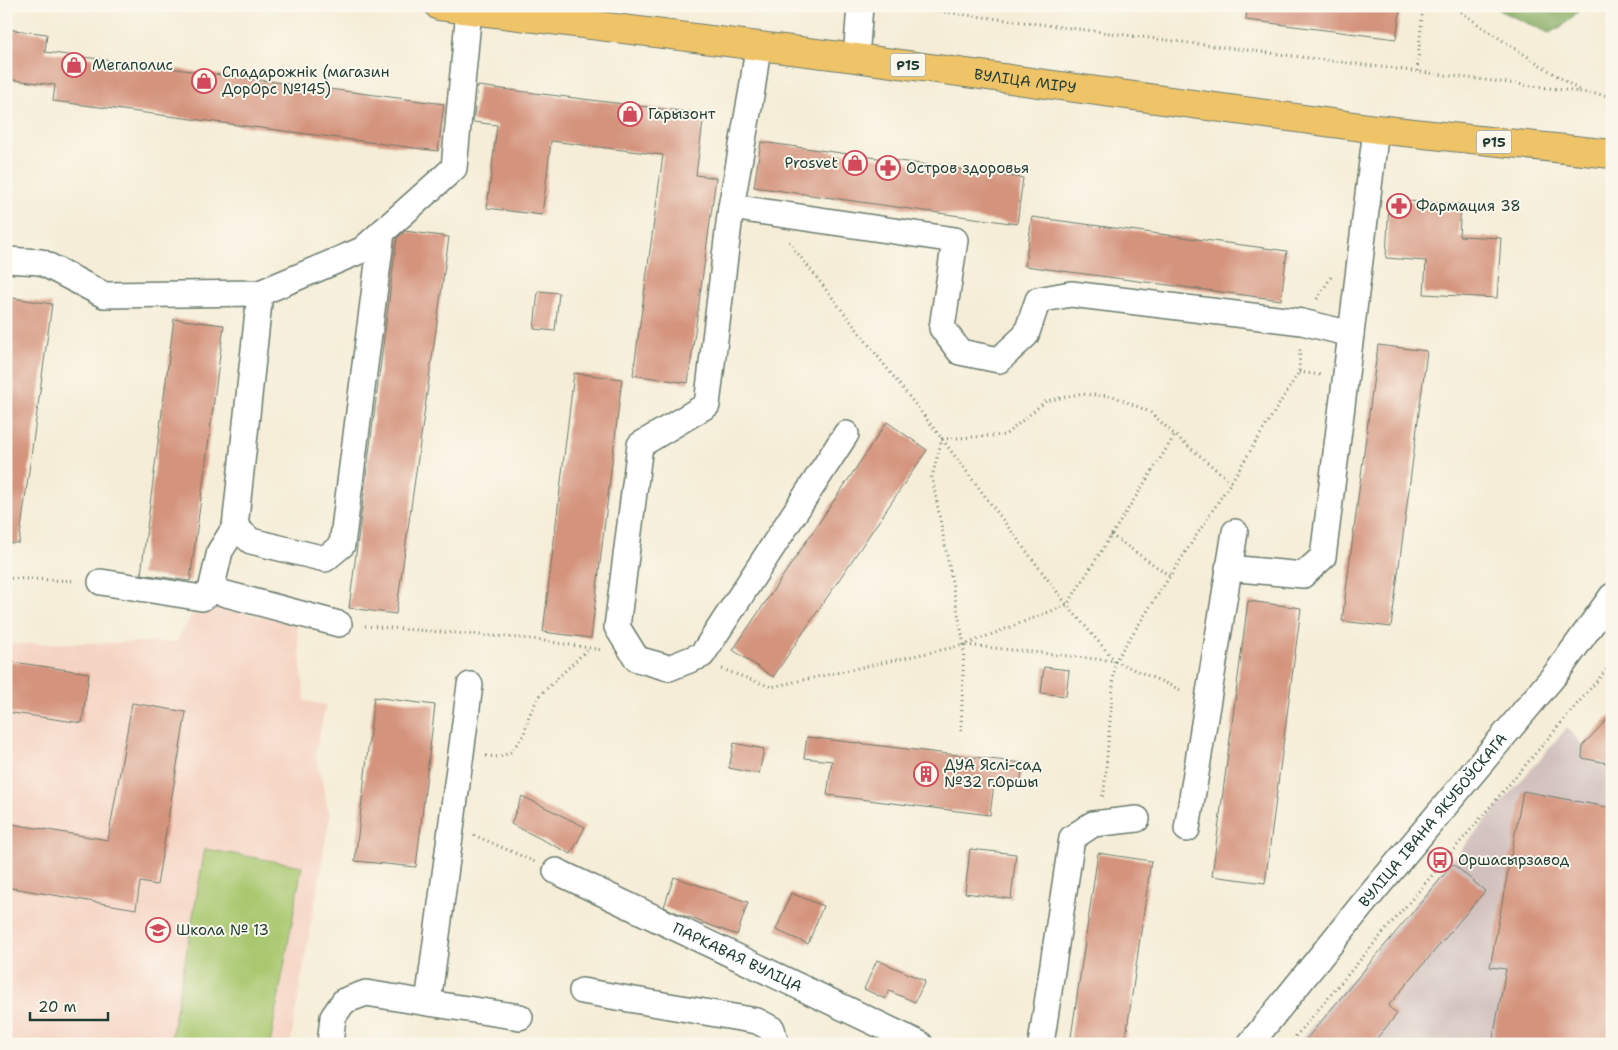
<svg xmlns="http://www.w3.org/2000/svg" width="1618" height="1050" viewBox="0 0 1618 1050" font-family="'Shantell Sans',sans-serif">
  <rect width="100%" height="100%" fill="#fbf7ec"/>
  <filter id="ink" filterUnits="userSpaceOnUse"><feTurbulence type="fractalNoise" baseFrequency=".02" numOctaves="2"/><feDisplacementMap in="SourceGraphic" scale="10" xChannelSelector="R" yChannelSelector="G"/><feConvolveMatrix kernelMatrix="1 2 1 2 8 2 1 2 1" color-interpolation-filters="sRGB"/></filter>
  <filter id="wash" filterUnits="userSpaceOnUse"><feTurbulence type="fractalNoise" baseFrequency=".0096" numOctaves="4" result="noise"/><feDisplacementMap in="SourceGraphic" scale="20" xChannelSelector="R" yChannelSelector="G"/><feGaussianBlur stdDeviation="1.12" result="paint"/><feColorMatrix in="noise" values="0 0 0 0 0 0 0 0 0 0 0 0 0 0 0 0 0 1.4 0 .05"/><feComposite in="paint" operator="in"/></filter>
  <g filter="url(#wash)">
    <rect width="100%" height="100%" fill="#f5edd7"/>
    <path fill="#f5d3c2" d="M 197,606 L 296,621 L 305,701 L 326,705 L 315,753 L 330,816 L 290,1044 L 6,1044 L 6,644 L 176,642 Z"/>
    <path fill="#d1c0bd" d="M 1567,728 L 1583,745 L 1582,758 L 1612,764 L 1612,1044 L 1297,1044 L 1464,846 Z"/>
    <path fill="#a9c870" stroke="#648252" d="M 205,849 L 302,866 L 270,1044 L 170,1044 Z"/>
    <path fill="#86ac62" stroke="#52744b" d="M 1495,6 L 1584,6 L 1563,26 L 1549,33 L 1500,11 Z"/>
    <g id="blocks">
      <g fill="#d4937b">
        <path d="M 1247,6 L 1401,6 L 1396,39 L 1246,20 Z"/>
        <path d="M 6,29 L 47,34 L 45,52 L 444,104 L 438,151 L 53,101 L 55,85 L 6,79 Z"/>
        <path d="M 478,86 L 704,114 L 696,175 L 716,178 L 688,383 L 633,375 L 663,155 L 551,141 L 542,215 L 487,208 L 497,125 L 473,122 Z"/>
        <path d="M 761,142 L 1023,178 L 1017,224 L 754,187 Z"/>
        <path d="M 1389,200 L 1461,204 L 1459,236 L 1501,238 L 1497,298 L 1424,294 L 1426,261 L 1386,258 Z"/>
        <path d="M 1032,217 L 1287,251 L 1281,300 L 1025,266 Z"/>
        <path d="M 405,231 L 449,237 L 396,614 L 349,608 L 397,238 Z"/>
        <path d="M 538,291 L 559,293 L 555,331 L 534,329 Z"/>
        <path d="M 6,297 L 52,304 L 19,543 L 6,543 Z"/>
        <path d="M 174,319 L 224,325 L 190,581 L 141,574 Z"/>
        <path d="M 1378,345 L 1427,351 L 1391,627 L 1342,621 Z"/>
        <path d="M 574,373 L 622,379 L 591,638 L 543,632 Z"/>
        <path d="M 887,422 L 927,450 L 773,677 L 733,650 Z"/>
        <path d="M 1248,601 L 1301,608 L 1265,883 L 1212,876 Z"/>
        <path d="M 6,661 L 89,673 L 82,723 L 6,712 Z"/>
        <path d="M 1044,667 L 1069,670 L 1066,696 L 1041,693 Z"/>
        <path d="M 374,697 L 435,705 L 416,867 L 355,861 Z"/>
        <path d="M 132,703 L 186,712 L 157,885 L 140,882 L 136,909 L 6,887 L 6,823 L 108,840 Z"/>
        <path d="M 1612,714 L 1612,764 L 1582,758 L 1583,745 Z"/>
        <path d="M 807,737 L 1023,763 L 1020,787 L 994,784 L 990,815 L 827,795 L 832,761 L 804,758 Z"/>
        <path d="M 734,743 L 764,749 L 759,774 L 729,768 Z"/>
        <path d="M 1523,791 L 1612,808 L 1612,1035 L 1610,1044 L 1492,1044 L 1506,969 L 1490,967 Z"/>
        <path d="M 522,796 L 585,827 L 571,854 L 511,824 Z"/>
        <path d="M 970,849 L 1016,854 L 1011,899 L 965,893 Z"/>
        <path d="M 1098,853 L 1151,861 L 1125,1044 L 1070,1044 Z"/>
        <path d="M 1453,864 L 1485,891 L 1388,1006 L 1397,1014 L 1372,1044 L 1302,1044 Z"/>
        <path d="M 674,877 L 748,902 L 737,935 L 682,915 L 664,907 Z"/>
        <path d="M 791,893 L 823,906 L 808,944 L 776,930 Z"/>
        <path d="M 877,960 L 925,981 L 915,1002 L 889,991 L 885,999 L 864,989 Z"/>
      </g>
    </g>
  </g>
  <g filter="url(#ink)">
    <use href="#blocks" fill-opacity="0" stroke="#6a7b6d" stroke-width="1"/>
    <g fill="none" stroke-linecap="round" stroke-linejoin="round">
      <defs>
        <g id="minor">
          <path d="M 758,47 L 752,90 L 731,207 L 707,405 L 640,445 L 617,627 L 637,659 L 669,668 L 702,655 L 846,434"/>
          <path d="M 856,58 L 860,6"/>
          <path d="M 731,207 L 955,240 L 942,328 L 960,352 L 999,360 L 1026,335 L 1038,300 L 1071,294 L 1302,322 L 1351,334 L 1376,129"/>
          <path d="M 6,260 L 41,262 L 104,295 L 260,293 L 362,250 L 454,168 L 469,10"/>
          <path d="M 260,293 L 235,527 L 251,541 L 325,559 L 342,545 L 382,232"/>
          <path d="M 1228,568 L 1303,575 L 1323,557 L 1351,334"/>
          <path d="M 101,582 L 202,598 L 208,594 L 211,590 L 220,551 L 235,527"/>
          <path d="M 211,590 L 339,624"/>
          <path d="M 1187,829 L 1235,532"/>
          <path id="s1" d="M 556,871 L 920,1044"/>
          <path d="M 582,991 L 757,1021 L 772,1029 L 776,1044"/>
          <path d="M 428,1003 L 520,1017"/>
          <path d="M 330,1044 L 333,1017 L 344,1001 L 366,993 L 428,1003 L 470,685"/>
          <path d="M 1041,1044 L 1072,838 L 1093,824 L 1137,819"/>
          <path id="s2" d="M 1250,1044 L 1362,905 L 1558,671 L 1612,596"/>
        </g>
        <g id="major">
          <path id="s3" d="M 439,6 L 856,58 L 1376,129 L 1612,154"/>
        </g>
      </defs>
      <use href="#minor" stroke="#6a7b6d" stroke-width="28"/>
      <use href="#major" stroke="#6a7b6d" stroke-width="30"/>
      <g stroke="#6a7b6d" stroke-width="3" stroke-dasharray="1 4" stroke-linecap="butt">
        <path d="M 895,6 L 1612,96"/>
        <path d="M 1453,6 L 1482,27 L 1579,90"/>
        <path d="M 1417,71 L 1423,6"/>
        <path d="M 789,242 L 942,439 L 1067,605 L 1115,661 L 1231,482 L 1299,372 L 1300,346"/>
        <path d="M 1317,299 L 1331,277"/>
        <path d="M 1299,372 L 1320,375"/>
        <path d="M 1111,535 L 1170,576"/>
        <path d="M 6,578 L 76,581"/>
        <path d="M 365,626 L 532,639 L 602,650"/>
        <path d="M 966,645 L 1115,661 L 1104,792 L 1102,797"/>
        <path d="M 1115,661 L 1183,691"/>
        <path d="M 722,669 L 771,687 L 964,645 L 932,477 L 942,439 L 1005,435 L 1046,401 L 1079,394 L 1113,396 L 1150,412 L 1175,435"/>
        <path d="M 961,731 L 964,645 L 1067,605 L 1175,435 L 1231,482"/>
        <path d="M 486,756 L 500,757 L 511,752 L 524,734 L 529,716 L 539,696 L 589,648"/>
        <path d="M 474,835 L 535,862"/>
        <path d="M 1289,1044 L 1612,663"/>
      </g>
      <use href="#minor" stroke="#fff" stroke-width="25"/>
      <use href="#major" stroke="#efc469" stroke-width="28"/>
    </g>
  </g>
  <defs>
    <symbol id="shop-ring" viewBox="-11 -11 22 22"><circle r="9.5" fill="#fbf7ec" stroke="#d1495b" stroke-width="1.5"/><path d="M-5-2.5h2.3a2.7 3.5 0 0 1 5.4 0H5L5.5 6h-11ZM-1.5-2.5h3a1.5 2.3 0 0 0-3 0Z" fill="#d1495b"/></symbol>
    <symbol id="pharmacy-ring" viewBox="-11 -11 22 22"><circle r="9.5" fill="#fbf7ec" stroke="#d1495b" stroke-width="1.5"/><path d="M-2-6h4v4h4v4h-4v4h-4v-4h-4v-4h4Z" fill="#d1495b"/></symbol>
    <symbol id="building-ring" viewBox="-11 -11 22 22"><circle r="9.5" fill="#fbf7ec" stroke="#d1495b" stroke-width="1.5"/><path d="M-4-6H4V6H1V3H-1V6H-4ZM-2.5-4.3h1.7v1.8h-1.7ZM.8-4.3h1.7v1.8H.8ZM-2.5-1h1.7V.8h-1.7ZM.8-1h1.7V.8H.8Z" fill="#d1495b"/></symbol>
    <symbol id="bus-ring" viewBox="-11 -11 22 22"><circle r="9.5" fill="#fbf7ec" stroke="#d1495b" stroke-width="1.5"/><path d="M-5-6H5V4H4V6H2V4H-2V6H-4V4H-5ZM-3.5-4V0h7V-4ZM-3.5 1.2v1.5H-2V1.2ZM2 1.2v1.5H3.5V1.2Z" fill="#d1495b"/></symbol>
    <symbol id="school-ring" viewBox="-11 -11 22 22"><circle r="9.5" fill="#fbf7ec" stroke="#d1495b" stroke-width="1.5"/><path d="M0-5L7-2L0 1L-7-2ZM-4 1L0 2.5L4 1V4Q0 6-4 4Z" fill="#d1495b"/></symbol>
  </defs>
  <g fill-rule="evenodd">
    <use href="#shop-ring" x="60" y="51" width="28" height="28"/>
    <use href="#shop-ring" x="190" y="67" width="28" height="28"/>
    <use href="#shop-ring" x="616" y="100" width="28" height="28"/>
    <use href="#shop-ring" x="841" y="149" width="28" height="28"/>
    <use href="#pharmacy-ring" x="874" y="154" width="28" height="28"/>
    <use href="#pharmacy-ring" x="1385" y="192" width="28" height="28"/>
    <use href="#building-ring" x="912" y="760" width="28" height="28"/>
    <use href="#bus-ring" x="1426" y="846" width="28" height="28"/>
    <use href="#school-ring" x="144" y="916" width="28" height="28"/>
  </g>
  <g text-anchor="middle" dominant-baseline="central" stroke-width="4" stroke-linejoin="round" paint-order="stroke">
    <g fill="#fbf7ec" stroke="#61756b" stroke-width="1">
      <rect x="890.5" y="53.5" width="35" height="23" rx="4"/>
      <rect x="1476.5" y="130.5" width="35" height="23" rx="4"/>
    </g>
    <g font-size="14" font-weight="bold" fill="#1f3d34">
      <text x="908" y="65">Р15</text>
      <text x="1494" y="142">Р15</text>
    </g>
    <g font-size="15" fill="#1f3d34" stroke="#fbf7ec" text-anchor="start">
      <text x="92" y="65">Мегаполис</text>
      <text x="222" y="72">Спадарожнік (магазин<tspan x="222" dy="17">ДорОрс №145)</tspan></text>
      <text x="648" y="114">Гарызонт</text>
      <text x="838" y="163" text-anchor="end">Prosvet</text>
      <text x="906" y="168">Остров здоровья</text>
      <text x="1416" y="206">Фармация 38</text>
      <text x="944" y="765">ДУА Яслі-сад<tspan x="944" dy="17">№32 г.Оршы</tspan></text>
      <text x="1458" y="860">Оршасырзавод</text>
      <text x="176" y="930">Школа № 13</text>
    </g>
    <g font-size="15" fill="#1f3d34" stroke="#fbf7ec">
      <text stroke="none"><textPath href="#s3" startOffset="591">ВУЛІЦА МІРУ</textPath></text>
      <text stroke="none"><textPath href="#s2" startOffset="289">ВУЛІЦА ІВАНА ЯКУБОЎСКАГА</textPath></text>
      <text stroke="none"><textPath href="#s1" startOffset="201">ПАРКАВАЯ ВУЛІЦА</textPath></text>
    </g>
  </g>
  <rect width="1618" height="1050" fill="none" stroke="#fbf7ec" stroke-width="25"/>
  <path d="M30 1012v8h78v-8" fill="none" stroke="#1f3d34" stroke-width="2.5"/>
  <text x="38" y="1012" font-size="15" fill="#1f3d34" stroke="#fbf7ec" stroke-width="4" paint-order="stroke">20 m</text>
</svg>
